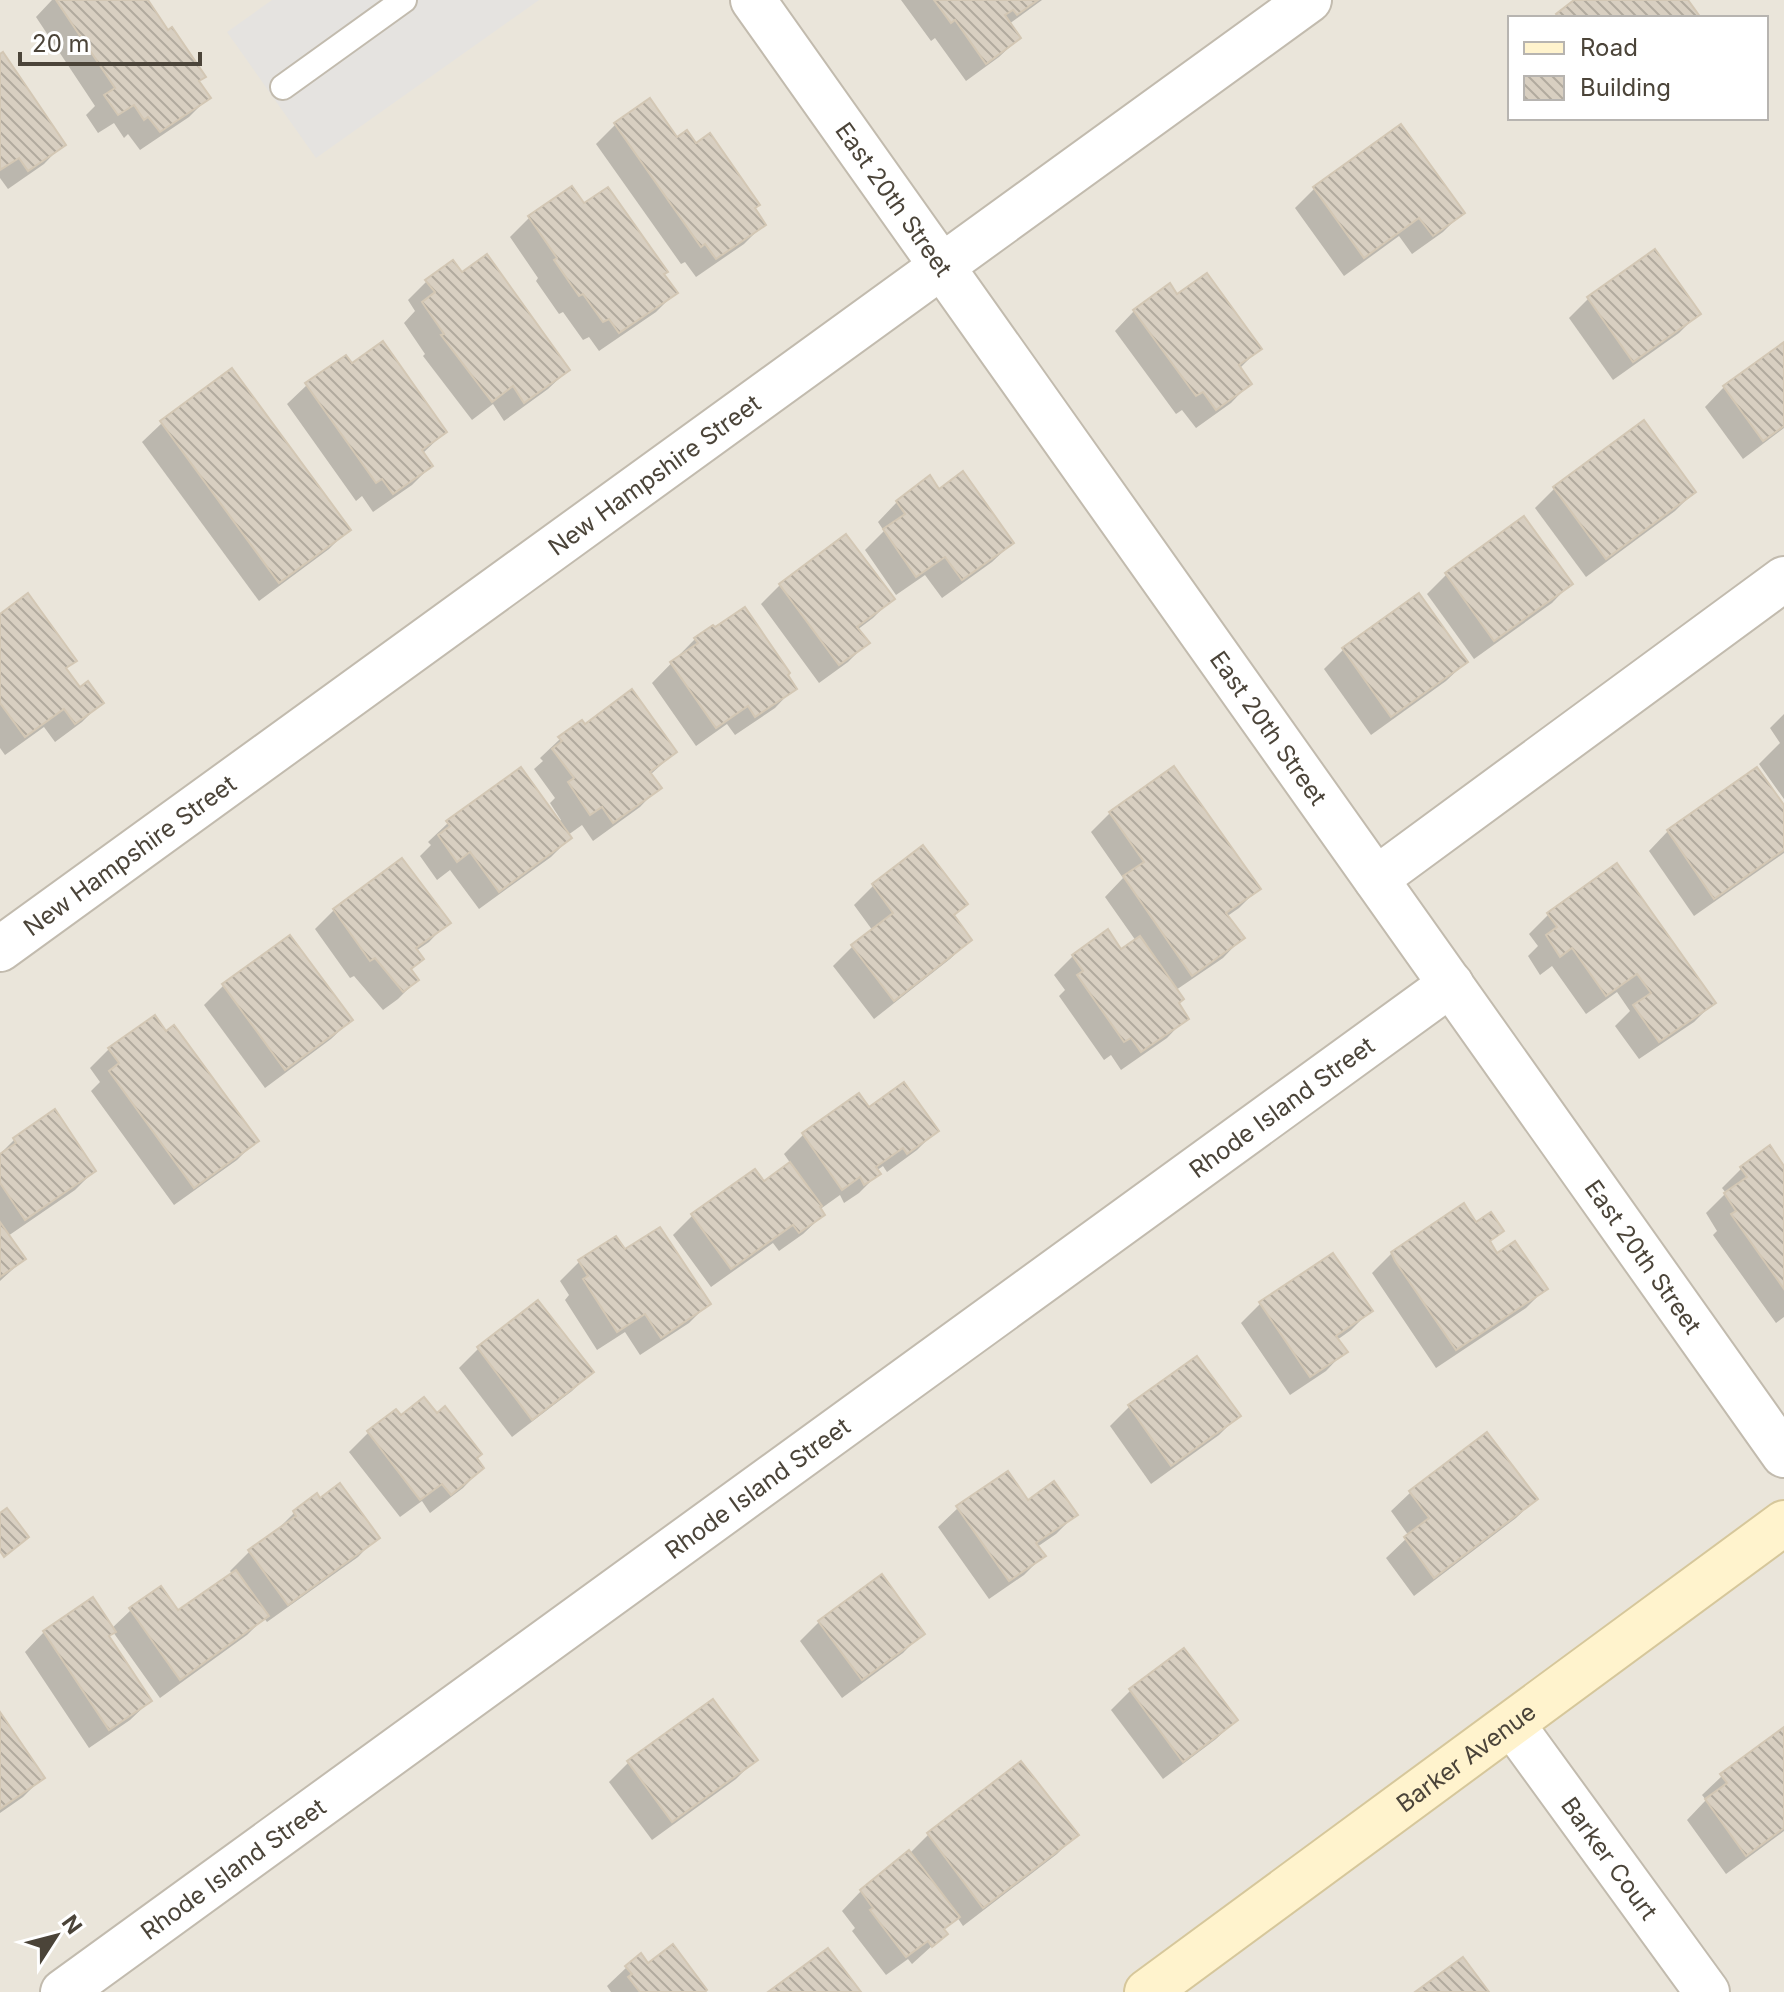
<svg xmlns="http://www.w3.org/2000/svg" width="1784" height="1992" viewBox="0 0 1784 1992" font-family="Inter,sans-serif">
  <defs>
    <pattern id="building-back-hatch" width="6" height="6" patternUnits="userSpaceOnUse" patternTransform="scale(2)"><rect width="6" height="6" fill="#d8cfc1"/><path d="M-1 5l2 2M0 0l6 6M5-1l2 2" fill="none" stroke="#b1aa9e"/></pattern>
  </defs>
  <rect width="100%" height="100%" fill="#f6f3ec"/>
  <path fill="#eae5da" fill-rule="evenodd" d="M 0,0 L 1784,0 L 1784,1992 L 0,1992 ZM 1510,18 L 1766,18 L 1766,118 L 1510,118 Z"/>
  <path fill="#e5e3e0" d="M 272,0 L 539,0 L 316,158 L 227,32 Z"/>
  <g fill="#0003">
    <path d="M 52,0 L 146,0 L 208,98 L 189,117 L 140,150 L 128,134 L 124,138 L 114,123 L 98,133 L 86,115 L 95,106 L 36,17 Z"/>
    <path d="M 901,0 L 1042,0 L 1009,24 L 1019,38 L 999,57 L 966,81 L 935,38 L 931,41 Z"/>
    <path d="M 0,56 L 63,144 L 44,164 L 8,189 L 0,178 Z"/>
    <path d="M 650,101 L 676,140 L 753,209 L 763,225 L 744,244 L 696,277 L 685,262 L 681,264 L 596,144 L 615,125 Z"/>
    <path d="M 1401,126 L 1462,213 L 1443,232 L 1412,254 L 1399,236 L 1344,276 L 1295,208 L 1314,189 Z"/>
    <path d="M 572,188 L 583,206 L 662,275 L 675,293 L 656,312 L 599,351 L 589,337 L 583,340 L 563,312 L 559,314 L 536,281 L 538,278 L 510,237 L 529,218 Z"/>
    <path d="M 462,275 L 568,370 L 548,389 L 504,421 L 493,404 L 472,420 L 423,356 L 425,354 L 404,323 L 415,311 L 408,300 L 427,281 Z"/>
    <path d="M 1177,297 L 1259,349 L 1239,369 L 1250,383 L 1231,403 L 1196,428 L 1182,410 L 1176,414 L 1115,331 L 1134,311 Z"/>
    <path d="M 1588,299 L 1698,314 L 1679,333 L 1613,380 L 1569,318 Z"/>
    <path d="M 1784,344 L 1784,428 L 1743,459 L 1705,407 L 1724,387 Z"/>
    <path d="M 352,366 L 445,432 L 422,454 L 431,466 L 412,485 L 373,512 L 362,496 L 356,501 L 287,404 L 307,385 Z"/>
    <path d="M 162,423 L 348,530 L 329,549 L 259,601 L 142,442 Z"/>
    <path d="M 930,478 L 938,492 L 1012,543 L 992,562 L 942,598 L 925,575 L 896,595 L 865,550 L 884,531 L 878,522 L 897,502 Z"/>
    <path d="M 1554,489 L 1694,492 L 1675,511 L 1586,577 L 1535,508 Z"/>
    <path d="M 1524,519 L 1571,583 L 1552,603 L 1474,659 L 1427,594 L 1446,575 Z"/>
    <path d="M 780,585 L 892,599 L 873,618 L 857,630 L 867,643 L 848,662 L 819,683 L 761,604 Z"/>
    <path d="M 1419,596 L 1466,662 L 1446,681 L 1371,735 L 1324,669 L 1343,650 Z"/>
    <path d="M 0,616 L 74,660 L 65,670 L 80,690 L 101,703 L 82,722 L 55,742 L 44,727 L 5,755 L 0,748 Z"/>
    <path d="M 695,639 L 786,675 L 794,688 L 775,708 L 735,735 L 727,724 L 696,746 L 652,683 Z"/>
    <path d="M 1784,714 L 1784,799 L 1759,764 L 1780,743 L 1770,728 Z"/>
    <path d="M 584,727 L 675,752 L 650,775 L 659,787 L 640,807 L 593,841 L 582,825 L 568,835 L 570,838 L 551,857 L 479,909 L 450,870 L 437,880 L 420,856 L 431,845 L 428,842 L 448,823 L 558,822 L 561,820 L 550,803 L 555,798 L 534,769 L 543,761 L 540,758 L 560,739 Z"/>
    <path d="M 1784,809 L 1784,853 L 1694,916 L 1649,851 L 1668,831 Z"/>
    <path d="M 1110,813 L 1258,889 L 1239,908 L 1226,917 L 1242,938 L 1223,958 L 1176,990 L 1177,1003 L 1186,1018 L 1167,1038 L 1121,1070 L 1111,1055 L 1104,1060 L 1059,996 L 1065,990 L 1054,975 L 1073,956 L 1120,952 L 1136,941 L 1105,897 L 1123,878 L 1091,832 Z"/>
    <path d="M 1616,866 L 1713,1003 L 1694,1022 L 1639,1059 L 1615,1026 L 1630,1011 L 1617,992 L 1586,1014 L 1552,966 L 1540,975 L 1528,956 L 1538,946 L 1529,934 L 1548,915 Z"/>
    <path d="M 873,886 L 966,904 L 953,917 L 970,940 L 950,959 L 874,1019 L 833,966 L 852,947 L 873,931 L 854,905 Z"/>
    <path d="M 334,910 L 448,922 L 429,942 L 416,951 L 421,959 L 410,971 L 417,980 L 398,999 L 383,1010 L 354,976 L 350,978 L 315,929 Z"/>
    <path d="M 290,938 L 351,1020 L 331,1039 L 265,1088 L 204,1005 L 223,986 Z"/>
    <path d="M 109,1049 L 256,1141 L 237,1160 L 174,1205 L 91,1091 L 100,1082 L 90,1068 Z"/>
    <path d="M 859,1096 L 869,1110 L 936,1131 L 917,1150 L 887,1172 L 883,1166 L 876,1171 L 878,1174 L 859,1193 L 844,1203 L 840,1195 L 819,1210 L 823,1215 L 803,1234 L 779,1251 L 773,1243 L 711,1287 L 673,1235 L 692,1216 L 754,1172 L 763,1184 L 791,1164 L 784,1154 L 803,1135 Z"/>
    <path d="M 14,1140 L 94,1171 L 75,1190 L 8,1236 L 24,1259 L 0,1281 L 0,1154 Z"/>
    <path d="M 1741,1169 L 1784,1169 L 1784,1317 L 1776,1323 L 1713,1235 L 1717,1231 L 1706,1213 L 1726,1193 L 1722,1188 Z"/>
    <path d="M 1476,1224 L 1502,1231 L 1489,1243 L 1497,1255 L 1545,1289 L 1526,1308 L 1436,1368 L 1372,1273 L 1392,1253 Z"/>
    <path d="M 624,1252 L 708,1304 L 689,1323 L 640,1355 L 625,1332 L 597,1350 L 565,1300 L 569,1295 L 560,1281 L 579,1262 Z"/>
    <path d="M 1333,1256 L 1370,1311 L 1351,1330 L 1337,1340 L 1345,1351 L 1326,1371 L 1290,1395 L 1241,1323 L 1260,1304 Z"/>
    <path d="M 538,1303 L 591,1372 L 572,1391 L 512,1437 L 459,1368 L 478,1349 Z"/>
    <path d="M 1129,1407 L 1238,1416 L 1219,1435 L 1151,1484 L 1110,1426 Z"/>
    <path d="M 401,1418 L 475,1458 L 482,1468 L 463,1488 L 430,1513 L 422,1501 L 400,1517 L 349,1452 L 368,1433 Z"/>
    <path d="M 1411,1492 L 1536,1499 L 1516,1518 L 1414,1596 L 1386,1558 L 1409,1536 L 1391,1511 Z"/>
    <path d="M 316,1496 L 377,1537 L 358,1557 L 267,1622 L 264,1618 L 247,1635 L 160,1698 L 113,1632 L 107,1638 L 150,1701 L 130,1720 L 89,1748 L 25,1652 L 44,1632 L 111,1629 L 131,1610 L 177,1613 L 233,1575 L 230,1571 L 249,1552 L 275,1532 L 294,1513 Z"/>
    <path d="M 1028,1502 L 1075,1515 L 1056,1534 L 1037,1547 L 1043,1556 L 1024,1575 L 989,1599 L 938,1527 L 958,1508 Z"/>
    <path d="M 819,1622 L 922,1633 L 903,1653 L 842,1698 L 800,1641 Z"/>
    <path d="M 1184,1651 L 1236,1720 L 1216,1739 L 1163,1779 L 1111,1710 L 1130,1691 Z"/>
    <path d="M 712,1702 L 755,1760 L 736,1779 L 652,1840 L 609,1782 L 628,1763 Z"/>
    <path d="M 0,1715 L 42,1778 L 23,1797 L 0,1813 Z"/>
    <path d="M 1784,1730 L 1784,1831 L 1726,1874 L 1687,1820 L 1706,1800 L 1702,1795 L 1722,1776 Z"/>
    <path d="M 1021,1764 L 1076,1835 L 1057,1854 L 963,1926 L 957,1917 L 943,1931 L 945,1934 L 912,1964 L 908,1959 L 886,1975 L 852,1931 L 855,1928 L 842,1911 L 861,1891 L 909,1854 L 928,1835 Z"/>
    <path d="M 647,1965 L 703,1992 L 611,1992 L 607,1986 L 627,1967 Z"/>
  </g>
  <g fill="url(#building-back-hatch)" stroke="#d3c7b4" stroke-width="2">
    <path d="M 56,0 L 148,0 L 168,30 L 172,27 L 206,77 L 199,81 L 211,98 L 160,132 L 148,117 L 144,120 L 134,105 L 118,115 L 104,95 L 115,88 Z"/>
    <path d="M 934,0 L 1038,0 L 1017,15 L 1013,10 L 1005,15 L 1021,38 L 986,64 L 955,20 L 951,23 Z"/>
    <path d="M 1574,0 L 1688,0 L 1701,18 L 1559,18 L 1556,14 Z"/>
    <path d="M 3,52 L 66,145 L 28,171 L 19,158 L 0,170 L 0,54 Z"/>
    <path d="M 650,98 L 677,137 L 687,130 L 696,143 L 710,133 L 760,205 L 755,208 L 766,225 L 716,259 L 705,244 L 701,247 L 614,123 Z"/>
    <path d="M 1401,124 L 1465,213 L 1433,236 L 1419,218 L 1364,258 L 1313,187 Z"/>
    <path d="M 572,186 L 584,203 L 608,187 L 668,272 L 664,274 L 678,293 L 619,333 L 609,319 L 603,322 L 583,294 L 579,296 L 554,260 L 557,258 L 528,216 Z"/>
    <path d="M 1655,249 L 1701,314 L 1633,362 L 1587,297 Z"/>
    <path d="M 487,254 L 570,370 L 524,403 L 513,386 L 492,402 L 441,335 L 444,334 L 422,302 L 435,292 L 425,280 L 453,260 L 462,272 Z"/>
    <path d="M 1207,273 L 1262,349 L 1239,365 L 1252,384 L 1216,410 L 1203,392 L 1196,396 L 1133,310 L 1170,283 L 1177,294 Z"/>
    <path d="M 383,341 L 447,432 L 422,450 L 433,466 L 393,494 L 382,479 L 376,483 L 305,383 L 346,355 L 352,363 Z"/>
    <path d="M 1784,342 L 1784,426 L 1763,441 L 1723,386 Z"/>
    <path d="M 232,368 L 351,530 L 279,583 L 160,421 Z"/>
    <path d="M 1644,420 L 1696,492 L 1606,559 L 1553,487 Z"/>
    <path d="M 963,471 L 1014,543 L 962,580 L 945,557 L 916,577 L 883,529 L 905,514 L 896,501 L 930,475 L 939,489 Z"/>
    <path d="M 1524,516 L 1573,584 L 1494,641 L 1445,573 Z"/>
    <path d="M 846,534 L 895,599 L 857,627 L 870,643 L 839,665 L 779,584 Z"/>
    <path d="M 28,593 L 77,661 L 66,668 L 80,687 L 88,681 L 104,703 L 75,724 L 64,709 L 25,737 L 0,703 L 0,614 Z"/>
    <path d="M 1419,593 L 1468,662 L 1391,717 L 1342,648 Z"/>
    <path d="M 745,607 L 790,673 L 788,675 L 797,689 L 755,717 L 748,706 L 716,728 L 670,662 L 698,643 L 694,638 L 713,625 L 715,627 Z"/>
    <path d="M 632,689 L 677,752 L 650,772 L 662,788 L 613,823 L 602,807 L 590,815 L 568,782 L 574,778 L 552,749 L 562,741 L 558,737 L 582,720 L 585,724 Z"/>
    <path d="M 1174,766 L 1261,889 L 1226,913 L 1245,938 L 1192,976 L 1123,876 L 1144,862 L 1109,812 Z"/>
    <path d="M 521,767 L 572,838 L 499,892 L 470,852 L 457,862 L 438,835 L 450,826 L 446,821 Z"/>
    <path d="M 1757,767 L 1784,805 L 1784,850 L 1714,899 L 1667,830 Z"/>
    <path d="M 923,845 L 968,904 L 954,915 L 972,940 L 894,1001 L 851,945 L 893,913 L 872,884 Z"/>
    <path d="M 402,858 L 451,923 L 416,948 L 424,959 L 411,969 L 419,980 L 403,992 L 375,958 L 370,961 L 333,909 Z"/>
    <path d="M 1617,863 L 1716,1003 L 1659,1042 L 1633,1005 L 1651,993 L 1637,974 L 1606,996 L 1572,948 L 1560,957 L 1546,935 L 1557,927 L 1547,913 Z"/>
    <path d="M 1108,929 L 1121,949 L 1140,936 L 1184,999 L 1179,1003 L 1189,1019 L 1141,1052 L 1131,1038 L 1124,1042 L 1077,975 L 1083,971 L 1072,955 Z"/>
    <path d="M 290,935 L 353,1020 L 285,1070 L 222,984 Z"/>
    <path d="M 155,1015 L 166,1031 L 174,1025 L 259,1141 L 194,1188 L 109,1071 L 119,1063 L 108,1048 Z"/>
    <path d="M 904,1082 L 939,1131 L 907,1154 L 903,1148 L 876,1167 L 881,1174 L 864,1185 L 860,1177 L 842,1190 L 802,1133 L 859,1093 L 869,1107 Z"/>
    <path d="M 55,1109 L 96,1171 L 25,1220 L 0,1183 L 0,1154 L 16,1143 L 13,1138 Z"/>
    <path d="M 1770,1145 L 1784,1166 L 1784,1289 L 1731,1214 L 1736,1211 L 1724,1193 L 1747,1177 L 1740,1167 Z"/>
    <path d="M 790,1162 L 822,1206 L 820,1207 L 825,1215 L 799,1233 L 793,1225 L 731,1269 L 691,1214 L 755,1169 L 764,1181 Z"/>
    <path d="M 1464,1203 L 1476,1222 L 1491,1212 L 1504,1231 L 1490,1241 L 1497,1253 L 1515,1241 L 1548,1289 L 1456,1350 L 1395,1261 L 1391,1252 Z"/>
    <path d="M 0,1222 L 26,1259 L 0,1277 Z"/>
    <path d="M 660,1227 L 711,1304 L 661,1338 L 645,1314 L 617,1332 L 583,1279 L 588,1276 L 578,1260 L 616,1236 L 625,1249 Z"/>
    <path d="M 1333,1253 L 1373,1311 L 1336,1336 L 1348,1352 L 1310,1377 L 1259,1302 Z"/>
    <path d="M 538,1300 L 594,1372 L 532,1420 L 477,1347 Z"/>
    <path d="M 1197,1356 L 1241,1416 L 1171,1466 L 1128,1405 Z"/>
    <path d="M 424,1397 L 437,1413 L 445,1406 L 482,1454 L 477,1458 L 484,1468 L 451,1495 L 442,1484 L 420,1500 L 367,1431 L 396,1409 L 401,1415 Z"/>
    <path d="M 1487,1432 L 1538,1499 L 1434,1578 L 1404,1537 L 1429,1518 L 1409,1491 Z"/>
    <path d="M 1008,1471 L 1028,1500 L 1054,1481 L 1078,1515 L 1036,1543 L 1046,1556 L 1009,1581 L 956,1506 Z"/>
    <path d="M 340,1483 L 380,1538 L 288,1605 L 248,1550 L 296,1516 L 293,1511 L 317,1493 L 320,1498 Z"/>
    <path d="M 7,1508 L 29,1537 L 4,1557 L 0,1551 L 0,1513 Z"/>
    <path d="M 236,1570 L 269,1616 L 180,1680 L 129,1608 L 161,1586 L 178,1610 Z"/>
    <path d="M 882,1574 L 925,1634 L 862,1680 L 818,1621 Z"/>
    <path d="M 93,1597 L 116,1632 L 109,1636 L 152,1701 L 109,1730 L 43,1631 Z"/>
    <path d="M 1184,1648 L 1238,1720 L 1183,1762 L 1129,1689 Z"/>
    <path d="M 713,1699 L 758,1760 L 672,1822 L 627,1761 Z"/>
    <path d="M 0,1712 L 45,1778 L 0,1809 Z"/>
    <path d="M 1784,1727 L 1784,1828 L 1746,1856 L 1705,1799 L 1727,1783 L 1720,1774 Z"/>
    <path d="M 1021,1761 L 1079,1835 L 983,1908 L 927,1833 Z"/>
    <path d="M 909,1850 L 960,1917 L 944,1929 L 948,1934 L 932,1947 L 928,1941 L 906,1957 L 870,1910 L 873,1908 L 860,1890 Z"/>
    <path d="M 673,1944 L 707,1990 L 705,1992 L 640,1992 L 628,1977 L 632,1974 L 625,1966 L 641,1953 L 648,1963 Z"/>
    <path d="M 828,1948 L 861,1992 L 768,1992 Z"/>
    <path d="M 1463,1957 L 1489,1992 L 1415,1992 Z"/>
  </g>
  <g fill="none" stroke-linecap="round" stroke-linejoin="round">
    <defs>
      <path id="lane" d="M 283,87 L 404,0"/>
      <g id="street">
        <path id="s1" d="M 753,0 L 1784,1455"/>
        <path d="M 1376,879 L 1784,579"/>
        <path id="s2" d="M 0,949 L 1309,0"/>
        <path id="s3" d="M 1512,1724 L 1707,1992"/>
        <path id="s4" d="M 63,1992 L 1451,984"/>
      </g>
      <g id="secondary">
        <path id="s5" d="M 1147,1992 L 1784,1523"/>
      </g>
    </defs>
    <use href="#lane" stroke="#c2bbae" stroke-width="28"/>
    <use href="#street" stroke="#c2bbae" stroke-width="48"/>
    <use href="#secondary" stroke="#d6c79b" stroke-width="48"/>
    <use href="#lane" stroke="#fff" stroke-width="24"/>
    <use href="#street" stroke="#fff" stroke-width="44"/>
    <use href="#secondary" stroke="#fff3cd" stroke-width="44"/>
  </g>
  <g text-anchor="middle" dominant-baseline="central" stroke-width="6" stroke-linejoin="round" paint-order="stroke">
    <g font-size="24" fill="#4b4439" stroke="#fff">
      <text stroke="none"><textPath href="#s1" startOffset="244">East 20th Street</textPath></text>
      <text stroke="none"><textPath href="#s2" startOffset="808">New Hampshire Street</textPath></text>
      <text stroke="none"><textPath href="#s1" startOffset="892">East 20th Street</textPath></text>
      <text stroke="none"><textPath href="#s2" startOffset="160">New Hampshire Street</textPath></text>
      <text stroke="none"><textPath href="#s4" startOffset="1506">Rhode Island Street</textPath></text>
      <text stroke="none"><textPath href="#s1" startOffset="1540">East 20th Street</textPath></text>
      <text stroke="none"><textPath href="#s4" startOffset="858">Rhode Island Street</textPath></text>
      <text stroke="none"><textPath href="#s5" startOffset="396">Barker Avenue</textPath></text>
      <text stroke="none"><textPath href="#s3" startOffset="166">Barker Court</textPath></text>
      <text stroke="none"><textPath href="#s4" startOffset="210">Rhode Island Street</textPath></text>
    </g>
  </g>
  <rect x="1508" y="16" width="260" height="104" fill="#ffffff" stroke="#b7b4b0" stroke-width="2"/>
  <rect x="1524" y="42" width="40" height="12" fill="#fff3cd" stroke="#b7b4b0" stroke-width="2"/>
  <text x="1580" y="56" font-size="24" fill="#4b4439">Road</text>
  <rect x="1524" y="76" width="40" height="24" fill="url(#building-back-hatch)" stroke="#b7b4b0" stroke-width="2"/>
  <text x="1580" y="96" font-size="24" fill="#4b4439">Building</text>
  <g transform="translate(56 1936) rotate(54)" stroke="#ffffff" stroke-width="6" paint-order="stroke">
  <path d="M0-6L14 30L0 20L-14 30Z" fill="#4b4439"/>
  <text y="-12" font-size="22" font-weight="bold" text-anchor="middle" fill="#4b4439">N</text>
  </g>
  <path d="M20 52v12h180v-12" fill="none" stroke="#4b4439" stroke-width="4"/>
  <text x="32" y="52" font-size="24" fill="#4b4439" stroke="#ffffff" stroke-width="6" paint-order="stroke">20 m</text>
</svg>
